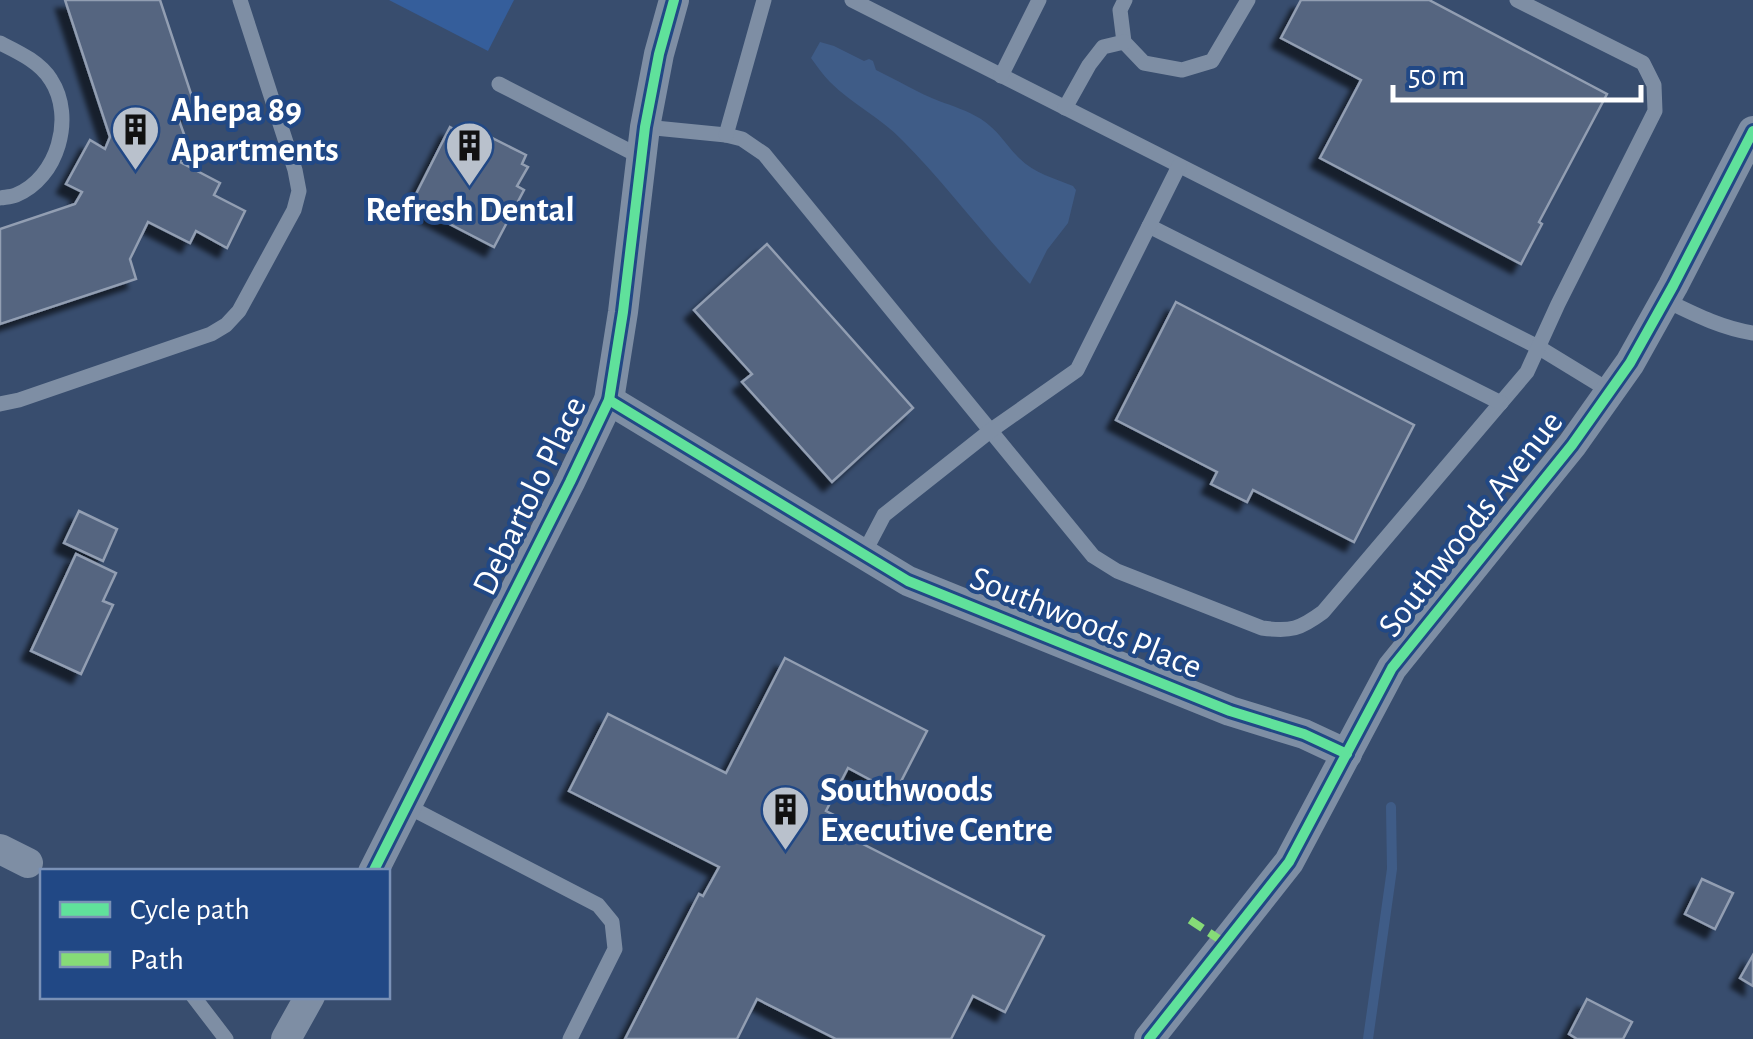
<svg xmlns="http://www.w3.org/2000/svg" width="1753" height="1039" viewBox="0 0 1753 1039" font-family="'Alegreya Sans',sans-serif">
  <defs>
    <filter id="shadow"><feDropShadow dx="-9" dy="9" stdDeviation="2.5" flood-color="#0009"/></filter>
  </defs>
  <rect width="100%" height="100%" fill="#384d6e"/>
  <path fill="#355e9b" d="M 389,0 L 514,0 L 488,51 Z"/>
  <path fill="#3f5c87" d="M 820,42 L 834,46 L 864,61 L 869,59 L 873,61 L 876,70 C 897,80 918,93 939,101 C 953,106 968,111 981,119 C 998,130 1006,145 1019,158 C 1035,174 1054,178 1073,186 L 1076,190 L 1068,223 L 1047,250 L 1030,284 C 985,238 948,186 902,140 C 881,118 852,104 830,82 C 823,75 817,66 811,58 Z"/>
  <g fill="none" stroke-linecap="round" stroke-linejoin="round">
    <path stroke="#3f5c87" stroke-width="10" d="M 1368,1039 L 1392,869 L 1391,807"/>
  </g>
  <g fill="#546580" stroke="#929eb2" stroke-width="2.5" filter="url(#shadow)">
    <path d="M 65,0 L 160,0 L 196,109 L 177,115 L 188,145 L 180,162 L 220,183 L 214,195 L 245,211 L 227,248 L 196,231 L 190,243 L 148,222 L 130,259 L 136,279 L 0,324 L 0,229 L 75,204 L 82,192 L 66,184 L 90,140 L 105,149 L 110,137 Z"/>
    <path d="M 1301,0 L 1429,0 L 1607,94 L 1539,222 L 1542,224 L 1521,264 L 1320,158 L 1361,80 L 1281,38 Z"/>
    <path d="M 450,127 L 481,143 L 486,135 L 526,155 L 522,164 L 528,167 L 517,186 L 524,190 L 494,247 L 411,204 Z"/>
    <path d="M 767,244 L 913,408 L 832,482 L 742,382 L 752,374 L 694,310 Z"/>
    <path d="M 1176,302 L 1414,425 L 1354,542 L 1253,490 L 1247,502 L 1211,484 L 1217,472 L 1116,420 Z"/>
    <path d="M 79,511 L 117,529 L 103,561 L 64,543 Z"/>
    <path d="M 76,554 L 116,573 L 103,601 L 113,605 L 81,674 L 31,651 Z"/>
    <path d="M 785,658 L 927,731 L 895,793 L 848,768 L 826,811 L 836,816 L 834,819 L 855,830 L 851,838 L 1044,936 L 1005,1012 L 973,996 L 951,1039 L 836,1039 L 757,999 L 737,1039 L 625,1039 L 699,894 L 703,896 L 719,867 L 569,791 L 608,714 L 726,773 Z"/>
    <path d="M 1702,879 L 1733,893 L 1715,929 L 1685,914 Z"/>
    <path d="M 1753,955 L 1753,986 L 1740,978 Z"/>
    <path d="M 1587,999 L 1632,1022 L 1623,1039 L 1577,1039 L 1569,1034 Z"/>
  </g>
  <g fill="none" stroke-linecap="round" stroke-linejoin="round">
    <g stroke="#7e8ea4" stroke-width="15">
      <path d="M 852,0 L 1538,347 L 1610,391"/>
      <path d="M 1125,0 L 1120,10 L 1124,42 L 1144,63 L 1182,70 L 1212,61 L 1248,0"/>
      <path d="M 0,43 C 18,52 40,62 51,80 C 75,117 58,178 16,195 C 11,197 5,197 0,198"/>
      <path d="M 1001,76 L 1039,0"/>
      <path d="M 499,84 L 641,157"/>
      <path d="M 1065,108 L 1089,65 L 1103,47 L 1124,42"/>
      <path d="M 645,127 L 726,135 L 742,139 L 764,154 L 1093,556 L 1117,571 L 1262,628 C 1291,632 1300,629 1323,612 L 1527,372 L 1558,304 L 1655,111 L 1654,85 L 1643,63 L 1517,0"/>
      <path d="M 726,135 L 764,0"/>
      <path d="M 1149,226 L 1501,403"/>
      <path d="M 1665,300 C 1694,314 1721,328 1753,333"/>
      <path d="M 0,404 L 19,400 L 211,334 L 226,325 L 239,311 L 294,210 L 299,191 L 295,170 L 240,0"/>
      <path d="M 863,555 L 884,515 L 990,431 L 1077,370 L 1179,166"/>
      <path d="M 405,805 L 598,905 L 612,922 L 615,949 L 570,1039"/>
      <path d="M 193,996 L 226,1039"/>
    </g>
    <g stroke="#7e8ea4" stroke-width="30">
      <path d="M 609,400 L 908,581 L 1230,711 L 1304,734 L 1347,754"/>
      <path d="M 0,849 L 28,863"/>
      <path d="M 373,872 L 570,482 L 609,400 L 623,312 L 645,127 L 659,54 L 674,0"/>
      <path d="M 286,1039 L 310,996"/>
      <path d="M 1149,1039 L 1289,862 L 1392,668 L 1572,445 L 1630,363 L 1673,286 L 1753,131"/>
    </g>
    <path stroke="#86db77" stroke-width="8" stroke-dasharray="15 8" stroke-linecap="butt" d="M 1190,920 L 1225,943"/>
    <defs>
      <g id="cycleway">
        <path d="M 609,400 L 908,581 L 1230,711 L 1304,734 L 1347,754"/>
        <path d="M 373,872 L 570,482 L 609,400 L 623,312 L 645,127 L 659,54 L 674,0"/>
        <path d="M 1149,1039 L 1289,862 L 1392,668 L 1572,445 L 1630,363 L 1673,286 L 1753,131"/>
      </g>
    </defs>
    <use href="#cycleway" stroke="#214885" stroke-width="16"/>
    <use href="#cycleway" stroke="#60e19b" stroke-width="10"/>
  </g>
  <defs>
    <symbol id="building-pin" viewBox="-11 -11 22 30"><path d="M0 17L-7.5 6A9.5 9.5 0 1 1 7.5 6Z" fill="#b9c1cc" stroke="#214885"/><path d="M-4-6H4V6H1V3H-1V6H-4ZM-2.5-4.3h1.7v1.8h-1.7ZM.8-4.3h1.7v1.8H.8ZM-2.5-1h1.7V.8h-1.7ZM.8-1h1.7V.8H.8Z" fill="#111"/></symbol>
  </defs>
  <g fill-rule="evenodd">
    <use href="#building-pin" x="108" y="102" width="55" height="75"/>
    <use href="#building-pin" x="442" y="118" width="55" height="75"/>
    <use href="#building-pin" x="758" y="782" width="55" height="75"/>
  </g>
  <g text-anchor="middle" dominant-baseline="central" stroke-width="8" stroke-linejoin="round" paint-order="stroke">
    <g font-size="35" font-weight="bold" fill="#fff" stroke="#214885" text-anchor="start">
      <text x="171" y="110">Ahepa 89<tspan x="171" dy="40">Apartments</tspan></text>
      <text x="470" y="210" text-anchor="middle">Refresh Dental</text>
      <text x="820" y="790">Southwoods<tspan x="820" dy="40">Executive Centre</tspan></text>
    </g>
    <g font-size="35" fill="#fff" stroke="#214885">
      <text transform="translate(530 496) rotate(-64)">Debartolo Place</text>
      <text transform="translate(1471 524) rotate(-52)">Southwoods Avenue</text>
      <text transform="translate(1086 623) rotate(22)">Southwoods Place</text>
    </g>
  </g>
  <rect x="40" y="869" width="350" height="130" fill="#214885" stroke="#7a91b6" stroke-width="2.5"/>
  <rect x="60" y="902" width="50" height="15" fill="#60e19b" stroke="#7a91b6" stroke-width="2.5"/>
  <text x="130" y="919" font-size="30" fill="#ffffff">Cycle path</text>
  <rect x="60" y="952" width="50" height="15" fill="#86db77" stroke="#7a91b6" stroke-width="2.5"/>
  <text x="130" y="969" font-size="30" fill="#ffffff">Path</text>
  <path d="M1393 85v15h248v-15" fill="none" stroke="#ffffff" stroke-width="5"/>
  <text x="1408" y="85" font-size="30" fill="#ffffff" stroke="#214885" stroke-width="8" paint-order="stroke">50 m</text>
</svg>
